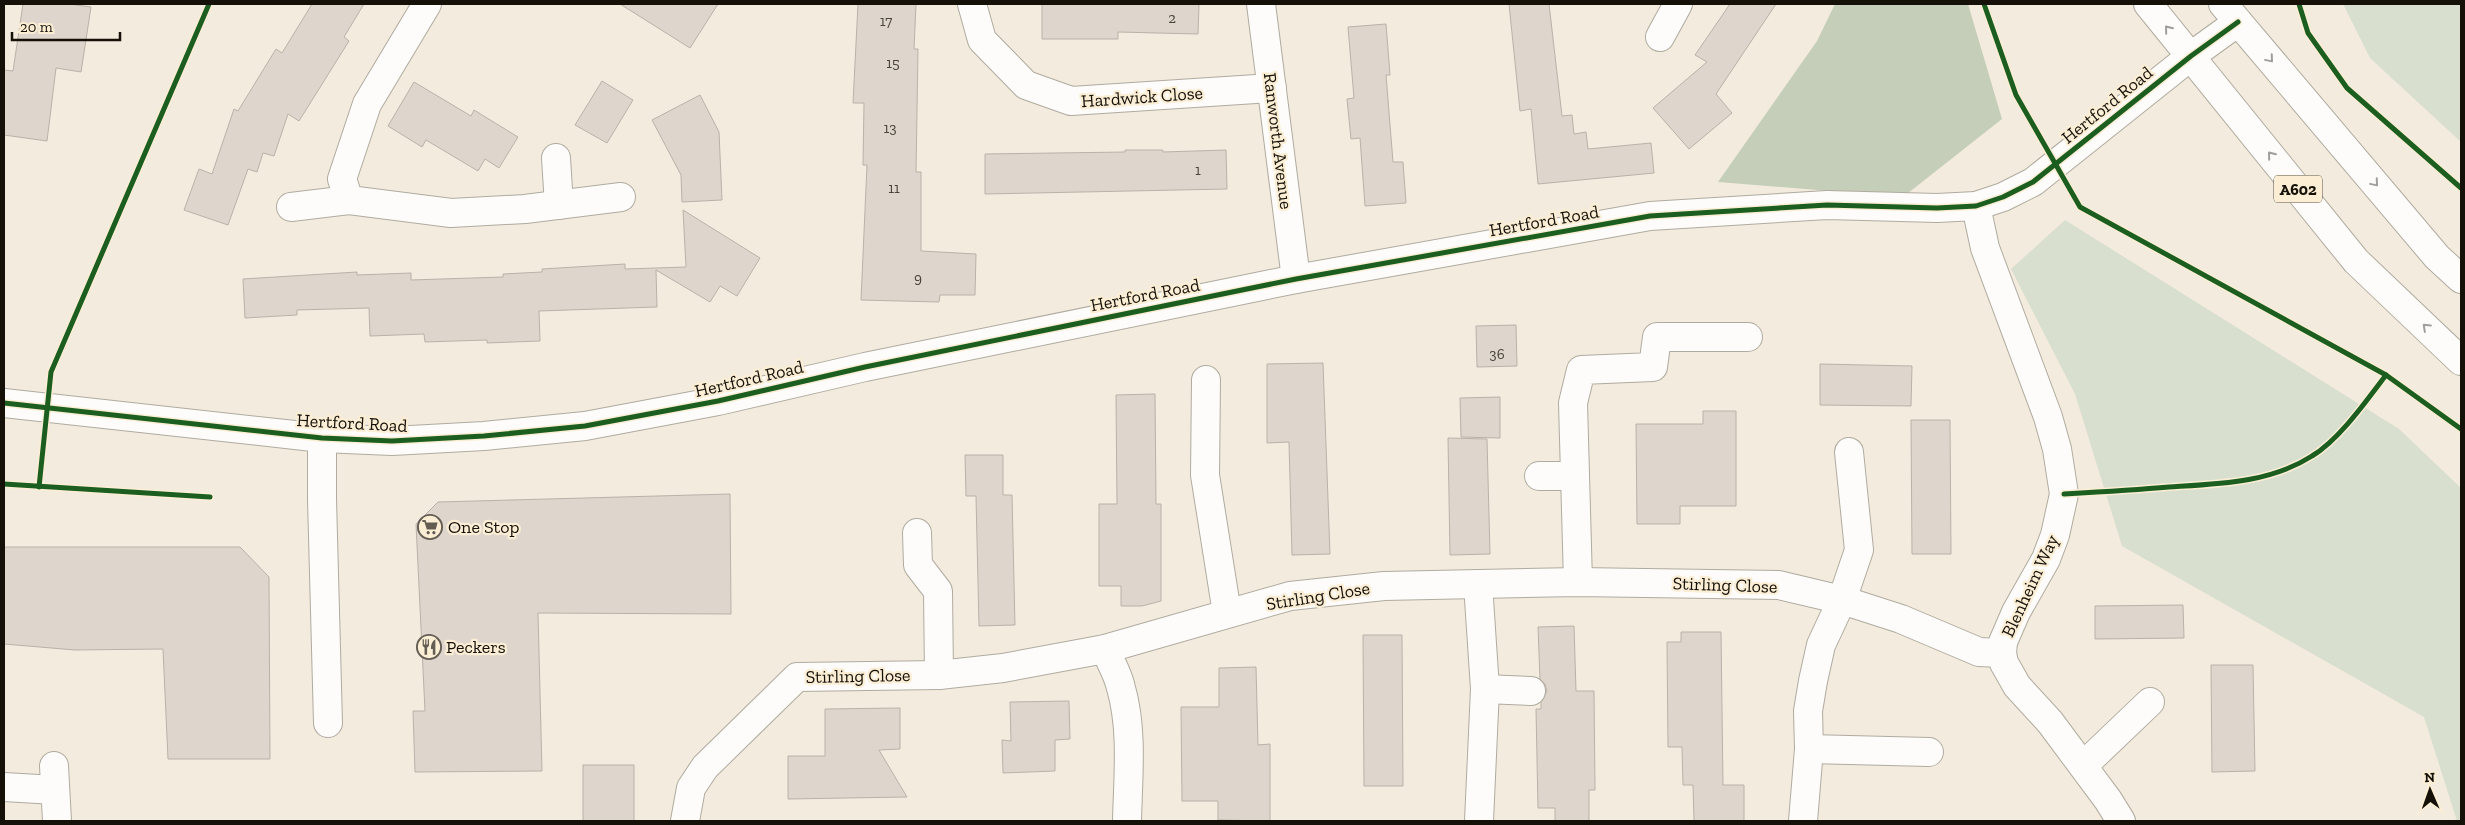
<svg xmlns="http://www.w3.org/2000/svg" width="2465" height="825" viewBox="0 0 2465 825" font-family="'Zilla Slab',serif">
  <rect width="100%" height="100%" fill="#f3ebdd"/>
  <g fill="#d9dfce">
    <path d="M 2343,4 L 2461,4 L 2461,142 L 2370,58 Z"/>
    <path d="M 2065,220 L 2399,429 L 2461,488 L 2461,821 L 2457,821 L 2424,717 L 2122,546 L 2075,394 L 2011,269 Z"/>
  </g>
  <path fill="#c5ceb9" d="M 1835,4 L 1968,4 L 2002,119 L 1903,197 L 1718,182 L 1817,41 Z"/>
  <g fill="#ded5cd" stroke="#bab2a9">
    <path d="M 23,4 L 69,4 L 91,7 L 81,72 L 56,68 L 47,141 L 4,135 L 4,70 L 13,71 Z"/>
    <path d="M 312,4 L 364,4 L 344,37 L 349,41 L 299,121 L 288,114 L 274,156 L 263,153 L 257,172 L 248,169 L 228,225 L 184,210 L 199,169 L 212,174 L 234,109 L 238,111 L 276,49 L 282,53 Z"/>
    <path d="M 620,4 L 718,4 L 690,48 Z"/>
    <path d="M 858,4 L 916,4 L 914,49 L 918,49 L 916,172 L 921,172 L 921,251 L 976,254 L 975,295 L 940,295 L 939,302 L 861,300 L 867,165 L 863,165 L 864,103 L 853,103 Z"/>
    <path d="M 1042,4 L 1199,4 L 1198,34 L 1118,32 L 1118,39 L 1042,39 Z"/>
    <path d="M 1509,4 L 1549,4 L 1562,116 L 1572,115 L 1574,134 L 1586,132 L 1588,149 L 1651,143 L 1654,173 L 1538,184 L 1531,109 L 1520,111 Z"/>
    <path d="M 1730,4 L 1776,4 L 1716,94 L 1732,113 L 1689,149 L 1653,108 L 1707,62 L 1695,55 Z"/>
    <path d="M 1386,24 L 1390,75 L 1386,75 L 1393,162 L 1403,162 L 1406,203 L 1365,206 L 1360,138 L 1351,139 L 1347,99 L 1354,98 L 1348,27 Z"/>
    <path d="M 602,81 L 633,100 L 607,143 L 575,125 Z"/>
    <path d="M 414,82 L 471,116 L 474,110 L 518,137 L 499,168 L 485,159 L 478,171 L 426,140 L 422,147 L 388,126 Z"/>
    <path d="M 700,95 L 719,132 L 722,200 L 682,202 L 681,175 L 652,120 Z"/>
    <path d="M 1125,150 L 1163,150 L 1163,152 L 1226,150 L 1227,189 L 985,194 L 985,154 L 1125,152 Z"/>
    <path d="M 683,210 L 760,258 L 737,296 L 720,286 L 710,302 L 656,270 L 657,307 L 539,311 L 540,341 L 487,343 L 487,340 L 425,342 L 424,334 L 370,336 L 369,308 L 297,310 L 297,315 L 245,318 L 243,279 L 357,272 L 357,275 L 411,273 L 411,280 L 503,277 L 503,274 L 542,272 L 542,269 L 625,264 L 625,269 L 686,267 Z"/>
    <path d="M 1516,325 L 1517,366 L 1477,367 L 1476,326 Z"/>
    <path d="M 1323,363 L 1330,554 L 1292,555 L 1289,442 L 1267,443 L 1267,364 Z"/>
    <path d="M 1820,364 L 1912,366 L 1911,406 L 1820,405 Z"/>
    <path d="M 1155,394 L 1156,504 L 1161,504 L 1161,601 L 1142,606 L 1121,606 L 1121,586 L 1099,586 L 1099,504 L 1117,504 L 1116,395 Z"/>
    <path d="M 1500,397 L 1500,438 L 1461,437 L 1460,398 Z"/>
    <path d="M 1703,411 L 1736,411 L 1736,506 L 1680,506 L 1680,524 L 1637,524 L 1636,424 L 1703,424 Z"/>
    <path d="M 1911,420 L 1950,420 L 1951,554 L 1912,554 Z"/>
    <path d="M 1448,438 L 1487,439 L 1490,554 L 1450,555 Z"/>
    <path d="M 965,455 L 1003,455 L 1003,495 L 1012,495 L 1015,625 L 979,626 L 976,496 L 966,496 Z"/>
    <path d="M 730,494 L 731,614 L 538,613 L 542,771 L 415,772 L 413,711 L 425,711 L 416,524 L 438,502 Z"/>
    <path d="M 4,547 L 240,547 L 269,577 L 270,759 L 168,759 L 163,649 L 75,650 L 4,644 Z"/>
    <path d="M 2183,605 L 2184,638 L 2095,639 L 2095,606 Z"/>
    <path d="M 1574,626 L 1576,691 L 1594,691 L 1595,790 L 1589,790 L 1589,821 L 1555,821 L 1555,808 L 1538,808 L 1536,709 L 1541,709 L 1541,702 L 1547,691 L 1545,684 L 1540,679 L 1538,627 Z"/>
    <path d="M 1681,632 L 1721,632 L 1723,785 L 1744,785 L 1744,821 L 1694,821 L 1693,785 L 1683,785 L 1682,747 L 1668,747 L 1667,642 L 1681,642 Z"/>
    <path d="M 1363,635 L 1402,635 L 1403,786 L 1364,786 Z"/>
    <path d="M 2211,665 L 2253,665 L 2255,771 L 2212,772 Z"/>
    <path d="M 1256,667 L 1258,745 L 1270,744 L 1270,821 L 1218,820 L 1218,801 L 1182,801 L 1181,707 L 1219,707 L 1219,668 Z"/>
    <path d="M 1069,701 L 1070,739 L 1055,740 L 1055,771 L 1003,773 L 1002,740 L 1011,741 L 1010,702 Z"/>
    <path d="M 900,708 L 900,749 L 879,750 L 907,797 L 788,799 L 788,756 L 825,756 L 825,709 Z"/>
    <rect x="583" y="765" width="51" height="56"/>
  </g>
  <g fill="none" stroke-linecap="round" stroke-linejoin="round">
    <defs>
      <g id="minor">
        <path d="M 427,4 L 367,104 L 342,179 L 349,200 L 451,213 L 525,209 L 621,197"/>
        <path d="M 972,4 L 982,40 L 1026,85 L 1071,101 L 1272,88"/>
        <path d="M 1261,4 L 1296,279"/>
        <path d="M 1660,37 L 1678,4"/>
        <path d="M 556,158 L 559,205"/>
        <path d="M 1976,206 L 1985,248 L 2048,417 L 2057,449 L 2064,494 L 2055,535 L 2046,559 L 2016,612 L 2003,642 L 2002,653 L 2004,663 L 2017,686 L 2050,722 L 2108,800 L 2121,821"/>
        <path d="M 291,207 L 349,200"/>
        <path d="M 1206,380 L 1205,475 L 1227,613"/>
        <path d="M 4,403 L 322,438 L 392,441 L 484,436 L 585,426 L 718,401 L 865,367 L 1296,279 L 1650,216 L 1827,205 L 1937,208 L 1976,206 L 2003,197 L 2033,182 L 2191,56 L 2238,22"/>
        <path d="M 322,438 L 322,499 L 328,723"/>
        <path d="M 1539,476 L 1575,476"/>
        <path d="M 917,533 L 918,565 L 938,591 L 939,675"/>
        <path d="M 1578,582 L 1573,403 L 1581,370 L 1653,367 L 1657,337 L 1748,337"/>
        <path d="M 1478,584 L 1485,689 L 1479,821"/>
        <path d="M 1105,649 C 1110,661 1118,674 1121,688 C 1133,730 1128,777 1127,821"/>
        <path d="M 1485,689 L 1531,691"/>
        <path d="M 1809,749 L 1929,752"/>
        <path d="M 2084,765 L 2150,702"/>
        <path d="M 54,766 L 57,821"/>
        <path d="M 4,787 L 55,790"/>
        <path d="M 685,821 L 691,788 L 705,767 L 797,677 L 939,675 L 1003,668 L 1105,649 L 1290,596 L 1384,586 L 1578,582 L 1779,585 L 1842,600 L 1901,619 L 1979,652 L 2002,653"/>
        <path d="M 1803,821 L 1809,749 L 1808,711 L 1813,681 L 1821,645 L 1842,600 L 1859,550 L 1849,452"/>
      </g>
      <g id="highway">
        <path d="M 2148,4 L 2356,261 L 2461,361"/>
        <path d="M 2223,4 L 2437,257 L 2461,279"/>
      </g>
    </defs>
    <use href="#minor" stroke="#b0aba0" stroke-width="30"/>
    <use href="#highway" stroke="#b0aba0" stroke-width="30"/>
    <use href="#minor" stroke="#fdfcfa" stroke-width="28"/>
    <use href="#highway" stroke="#fdfcfa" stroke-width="28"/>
    <defs>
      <g id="cycleway">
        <path d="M 1984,4 L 2016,95 L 2080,207 L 2386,375 L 2461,429"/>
        <path d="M 2299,4 L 2308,33 L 2347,88 L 2461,188"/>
        <path d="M 4,403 L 322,438 L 392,441 L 484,436 L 585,426 L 718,401 L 865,367 L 1296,279 L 1650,216 L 1827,205 L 1937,208 L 1976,206 L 2003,197 L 2033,182 L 2191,56 L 2238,22"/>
        <path d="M 4,484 L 210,497"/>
        <path d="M 39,487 L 51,372 L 209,4"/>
        <path d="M 2064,494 C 2099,492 2134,490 2169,487 C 2218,484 2270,483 2312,456 C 2339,440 2367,400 2386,375"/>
      </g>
    </defs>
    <use href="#cycleway" stroke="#fbeed5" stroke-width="8"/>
    <use href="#cycleway" stroke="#1b5e20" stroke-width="5"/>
  </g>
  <defs><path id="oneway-chevron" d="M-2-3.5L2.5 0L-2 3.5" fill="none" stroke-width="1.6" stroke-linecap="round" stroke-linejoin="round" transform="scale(1.25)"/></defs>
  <g stroke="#a09e9a">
    <use href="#oneway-chevron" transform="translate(2168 29) rotate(-129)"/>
    <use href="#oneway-chevron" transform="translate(2270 59) rotate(50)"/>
    <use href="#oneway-chevron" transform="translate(2271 155) rotate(-129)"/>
    <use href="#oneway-chevron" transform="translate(2375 183) rotate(50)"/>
    <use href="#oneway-chevron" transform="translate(2426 327) rotate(-137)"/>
  </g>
  <defs>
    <symbol id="supermarket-ring" viewBox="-11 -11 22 22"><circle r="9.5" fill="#fbeed5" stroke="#635d53" stroke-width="1.5"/><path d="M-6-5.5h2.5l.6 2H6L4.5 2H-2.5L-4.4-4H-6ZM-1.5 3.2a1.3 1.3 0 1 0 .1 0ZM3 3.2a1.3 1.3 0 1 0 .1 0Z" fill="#635d53"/></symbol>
    <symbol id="restaurant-ring" viewBox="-11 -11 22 22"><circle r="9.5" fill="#fbeed5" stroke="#635d53" stroke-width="1.5"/><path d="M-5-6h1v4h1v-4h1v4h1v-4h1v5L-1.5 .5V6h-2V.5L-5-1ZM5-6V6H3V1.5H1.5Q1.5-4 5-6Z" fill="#635d53"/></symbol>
  </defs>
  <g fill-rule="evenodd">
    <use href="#supermarket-ring" x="416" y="513" width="28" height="28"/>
    <use href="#restaurant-ring" x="415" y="633" width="28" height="28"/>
  </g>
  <g text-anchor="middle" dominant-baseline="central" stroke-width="4.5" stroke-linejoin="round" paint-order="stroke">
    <g font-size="15" fill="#48433b">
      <text x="1172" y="18">2</text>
      <text x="886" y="21">17</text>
      <text x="893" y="63">15</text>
      <text x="890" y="128">13</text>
      <text x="1198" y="170">1</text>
      <text x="894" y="188">11</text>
      <text x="918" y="278">9</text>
      <text x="1497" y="354">36</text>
    </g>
    <rect fill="#fbeed5" stroke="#5a5346" stroke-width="1" x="2274" y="175.5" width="48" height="27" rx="4"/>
    <g font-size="16" font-weight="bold" fill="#151109">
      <text x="2298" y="189">A602</text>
    </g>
    <g font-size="18" fill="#151109" stroke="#fbeed5">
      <text transform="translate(1142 97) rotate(-4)">Hardwick Close</text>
      <text transform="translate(2107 105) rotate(-39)">Hertford Road</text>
      <text transform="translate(1278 141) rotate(83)">Ranworth Avenue</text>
      <text transform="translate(1544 221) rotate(-10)">Hertford Road</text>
      <text transform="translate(1145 295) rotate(-11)">Hertford Road</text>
      <text transform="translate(749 379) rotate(-13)">Hertford Road</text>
      <text transform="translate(352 423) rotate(3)">Hertford Road</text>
      <text transform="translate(1725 585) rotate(2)">Stirling Close</text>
      <text transform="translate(2030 586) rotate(-65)">Blenheim Way</text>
      <text transform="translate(1318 596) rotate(-9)">Stirling Close</text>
      <text transform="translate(858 676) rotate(-1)">Stirling Close</text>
    </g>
    <g font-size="18" fill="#151109" stroke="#fbeed5" text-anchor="start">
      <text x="448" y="527">One Stop</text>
      <text x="446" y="647">Peckers</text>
    </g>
  </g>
  <rect width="2465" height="825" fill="none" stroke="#151109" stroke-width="10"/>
  <g transform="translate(2430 790) rotate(358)" stroke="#fbeed5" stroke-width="4" paint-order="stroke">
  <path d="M0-4L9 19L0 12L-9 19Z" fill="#151109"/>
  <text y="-8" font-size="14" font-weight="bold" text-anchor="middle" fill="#151109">N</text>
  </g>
  <path d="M12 32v8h108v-8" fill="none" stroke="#151109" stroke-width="2.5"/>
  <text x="20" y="32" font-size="15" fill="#151109" stroke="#fbeed5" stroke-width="4" paint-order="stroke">20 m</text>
</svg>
